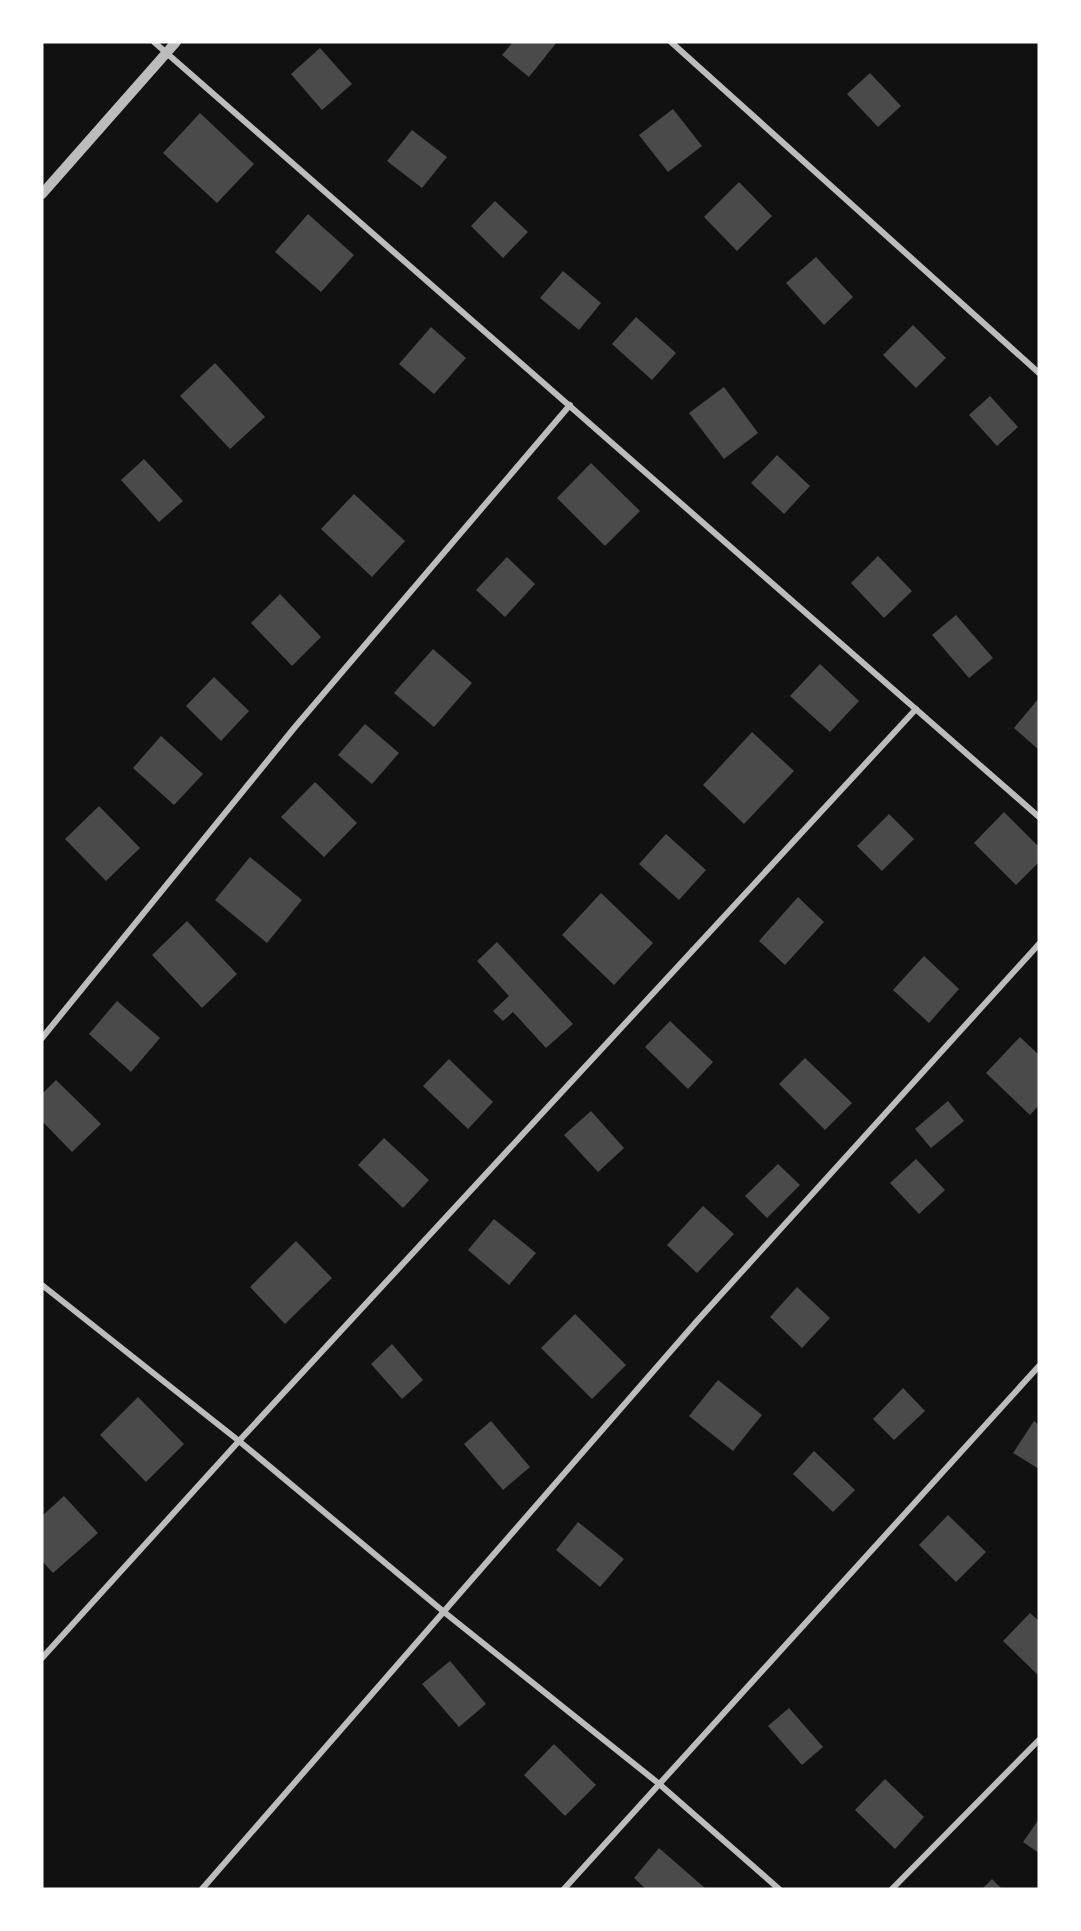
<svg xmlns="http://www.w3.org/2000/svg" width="1081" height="1931" viewBox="0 0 1081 1931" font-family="Montserrat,sans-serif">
  <rect width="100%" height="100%" fill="#111"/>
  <g fill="#4a4a4a">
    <path d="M 513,42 L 557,42 L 529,77 L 502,55 Z"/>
    <path d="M 320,48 L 352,84 L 322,110 L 291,74 Z"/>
    <path d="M 870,73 L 901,106 L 878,127 L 847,94 Z"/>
    <path d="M 673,109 L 702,146 L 668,172 L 639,135 Z"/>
    <path d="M 200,113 L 254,164 L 217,203 L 163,153 Z"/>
    <path d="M 412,130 L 447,157 L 422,188 L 387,161 Z"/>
    <path d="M 739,182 L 772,216 L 737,251 L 704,217 Z"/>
    <path d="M 495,201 L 528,232 L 503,258 L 471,226 Z"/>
    <path d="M 308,214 L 354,255 L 321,292 L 275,252 Z"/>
    <path d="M 816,257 L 853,297 L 824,325 L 786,283 Z"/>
    <path d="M 563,271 L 601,303 L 579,330 L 540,298 Z"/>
    <path d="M 636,317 L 676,353 L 652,380 L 612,344 Z"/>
    <path d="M 913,325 L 946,358 L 916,388 L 883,355 Z"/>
    <path d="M 431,327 L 466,358 L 434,394 L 399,364 Z"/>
    <path d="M 215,363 L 265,417 L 230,449 L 180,396 Z"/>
    <path d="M 724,387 L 758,433 L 724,459 L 689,413 Z"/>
    <path d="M 990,396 L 1018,427 L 997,446 L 969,415 Z"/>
    <path d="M 777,455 L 810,486 L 784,514 L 751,483 Z"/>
    <path d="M 144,459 L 183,501 L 159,522 L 121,480 Z"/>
    <path d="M 591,463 L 640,511 L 605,546 L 557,498 Z"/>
    <path d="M 354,494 L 405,541 L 372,577 L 321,529 Z"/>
    <path d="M 878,556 L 912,591 L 884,618 L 851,583 Z"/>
    <path d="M 507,557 L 535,584 L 505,617 L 476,590 Z"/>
    <path d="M 280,594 L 321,637 L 292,666 L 251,623 Z"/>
    <path d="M 956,615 L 993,658 L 969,678 L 932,635 Z"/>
    <path d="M 433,649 L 472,683 L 434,727 L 394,693 Z"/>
    <path d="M 820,664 L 859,701 L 830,732 L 790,696 Z"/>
    <path d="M 214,677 L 249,711 L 221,741 L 186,706 Z"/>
    <path d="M 1039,698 L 1039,750 L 1014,728 Z"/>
    <path d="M 365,724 L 399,753 L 372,784 L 338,755 Z"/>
    <path d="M 752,732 L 794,771 L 744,824 L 703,785 Z"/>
    <path d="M 161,736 L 203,774 L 174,805 L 133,768 Z"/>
    <path d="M 315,782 L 357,823 L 324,857 L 281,817 Z"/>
    <path d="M 99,806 L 140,848 L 106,881 L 65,839 Z"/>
    <path d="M 1004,812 L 1039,847 L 1039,862 L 1016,885 L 974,843 Z"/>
    <path d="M 889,814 L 914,839 L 882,871 L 857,846 Z"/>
    <path d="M 666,834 L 706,870 L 679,900 L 639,864 Z"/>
    <path d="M 250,857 L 302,900 L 267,943 L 215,900 Z"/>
    <path d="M 601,893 L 653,943 L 614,985 L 562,935 Z"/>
    <path d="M 798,897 L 824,922 L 785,965 L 759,941 Z"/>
    <path d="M 187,921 L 237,974 L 202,1008 L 152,955 Z"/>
    <path d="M 497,942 L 573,1024 L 546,1048 L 513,1012 L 503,1021 L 493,1011 L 509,996 L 477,961 Z"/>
    <path d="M 924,956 L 959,989 L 929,1023 L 893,990 Z"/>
    <path d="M 117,1001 L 160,1038 L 131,1072 L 89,1034 Z"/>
    <path d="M 670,1021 L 713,1062 L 688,1089 L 645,1047 Z"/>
    <path d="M 1020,1037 L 1039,1055 L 1039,1105 L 1030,1115 L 986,1073 Z"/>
    <path d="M 805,1058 L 852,1103 L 825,1130 L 779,1084 Z"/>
    <path d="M 449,1059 L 493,1102 L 468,1129 L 423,1086 Z"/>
    <path d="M 56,1080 L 101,1124 L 72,1152 L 42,1121 L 42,1094 Z"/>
    <path d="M 948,1101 L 964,1121 L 931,1148 L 915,1129 Z"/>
    <path d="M 591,1111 L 624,1148 L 598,1172 L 564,1135 Z"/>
    <path d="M 384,1138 L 429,1180 L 403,1208 L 358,1165 Z"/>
    <path d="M 916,1159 L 945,1190 L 919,1214 L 890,1183 Z"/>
    <path d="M 778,1164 L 800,1185 L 767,1218 L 745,1196 Z"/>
    <path d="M 703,1206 L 734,1234 L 697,1273 L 667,1245 Z"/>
    <path d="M 494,1219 L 536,1253 L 509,1285 L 468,1250 Z"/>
    <path d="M 296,1241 L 332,1278 L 285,1324 L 250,1287 Z"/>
    <path d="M 797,1287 L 830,1318 L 802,1348 L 770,1317 Z"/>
    <path d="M 575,1314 L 626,1365 L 592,1399 L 541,1348 Z"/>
    <path d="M 392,1344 L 423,1380 L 402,1399 L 371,1364 Z"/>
    <path d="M 718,1380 L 762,1415 L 733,1451 L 689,1416 Z"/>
    <path d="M 903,1388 L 925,1411 L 894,1440 L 873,1419 Z"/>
    <path d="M 138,1397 L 184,1444 L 146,1482 L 100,1435 Z"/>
    <path d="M 491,1421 L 530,1467 L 503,1490 L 464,1444 Z"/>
    <path d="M 1034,1421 L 1039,1425 L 1039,1469 L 1013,1453 Z"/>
    <path d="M 814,1451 L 855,1490 L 833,1512 L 793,1474 Z"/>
    <path d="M 64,1496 L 98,1533 L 53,1573 L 42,1561 L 42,1516 Z"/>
    <path d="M 948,1515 L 986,1552 L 956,1582 L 919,1545 Z"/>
    <path d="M 578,1522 L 624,1559 L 600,1587 L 556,1550 Z"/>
    <path d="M 1030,1613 L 1039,1621 L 1038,1675 L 1003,1641 Z"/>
    <path d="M 450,1661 L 486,1704 L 459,1727 L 422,1684 Z"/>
    <path d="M 789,1708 L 823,1747 L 802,1765 L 768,1726 Z"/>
    <path d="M 554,1744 L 596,1785 L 565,1816 L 524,1775 Z"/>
    <path d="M 885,1779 L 924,1817 L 895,1849 L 855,1810 Z"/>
    <path d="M 1039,1819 L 1039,1853 L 1023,1842 Z"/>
    <path d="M 659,1848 L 706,1889 L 646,1889 L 634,1878 Z"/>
    <path d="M 992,1879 L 1002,1889 L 982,1889 Z"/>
  </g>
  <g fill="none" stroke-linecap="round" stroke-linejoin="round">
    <g stroke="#bcbcbc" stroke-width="6">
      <path d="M 154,42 L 1039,817"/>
      <path d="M 671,42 L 1039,373"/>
      <path d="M 42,1038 L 295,727 L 570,405"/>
      <path d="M 42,1285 L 239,1441 L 444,1612 L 658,1783 L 779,1889"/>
      <path d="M 42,1658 L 239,1441 L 916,709"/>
      <path d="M 202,1889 L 697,1321 L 1039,944"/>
      <path d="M 564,1889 L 1039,1366"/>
      <path d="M 892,1889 L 1039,1740"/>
    </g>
    <path stroke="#bcbcbc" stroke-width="10" d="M 42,194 L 176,42"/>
  </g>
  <rect width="1081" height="1931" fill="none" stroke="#ffffff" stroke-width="87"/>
</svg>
